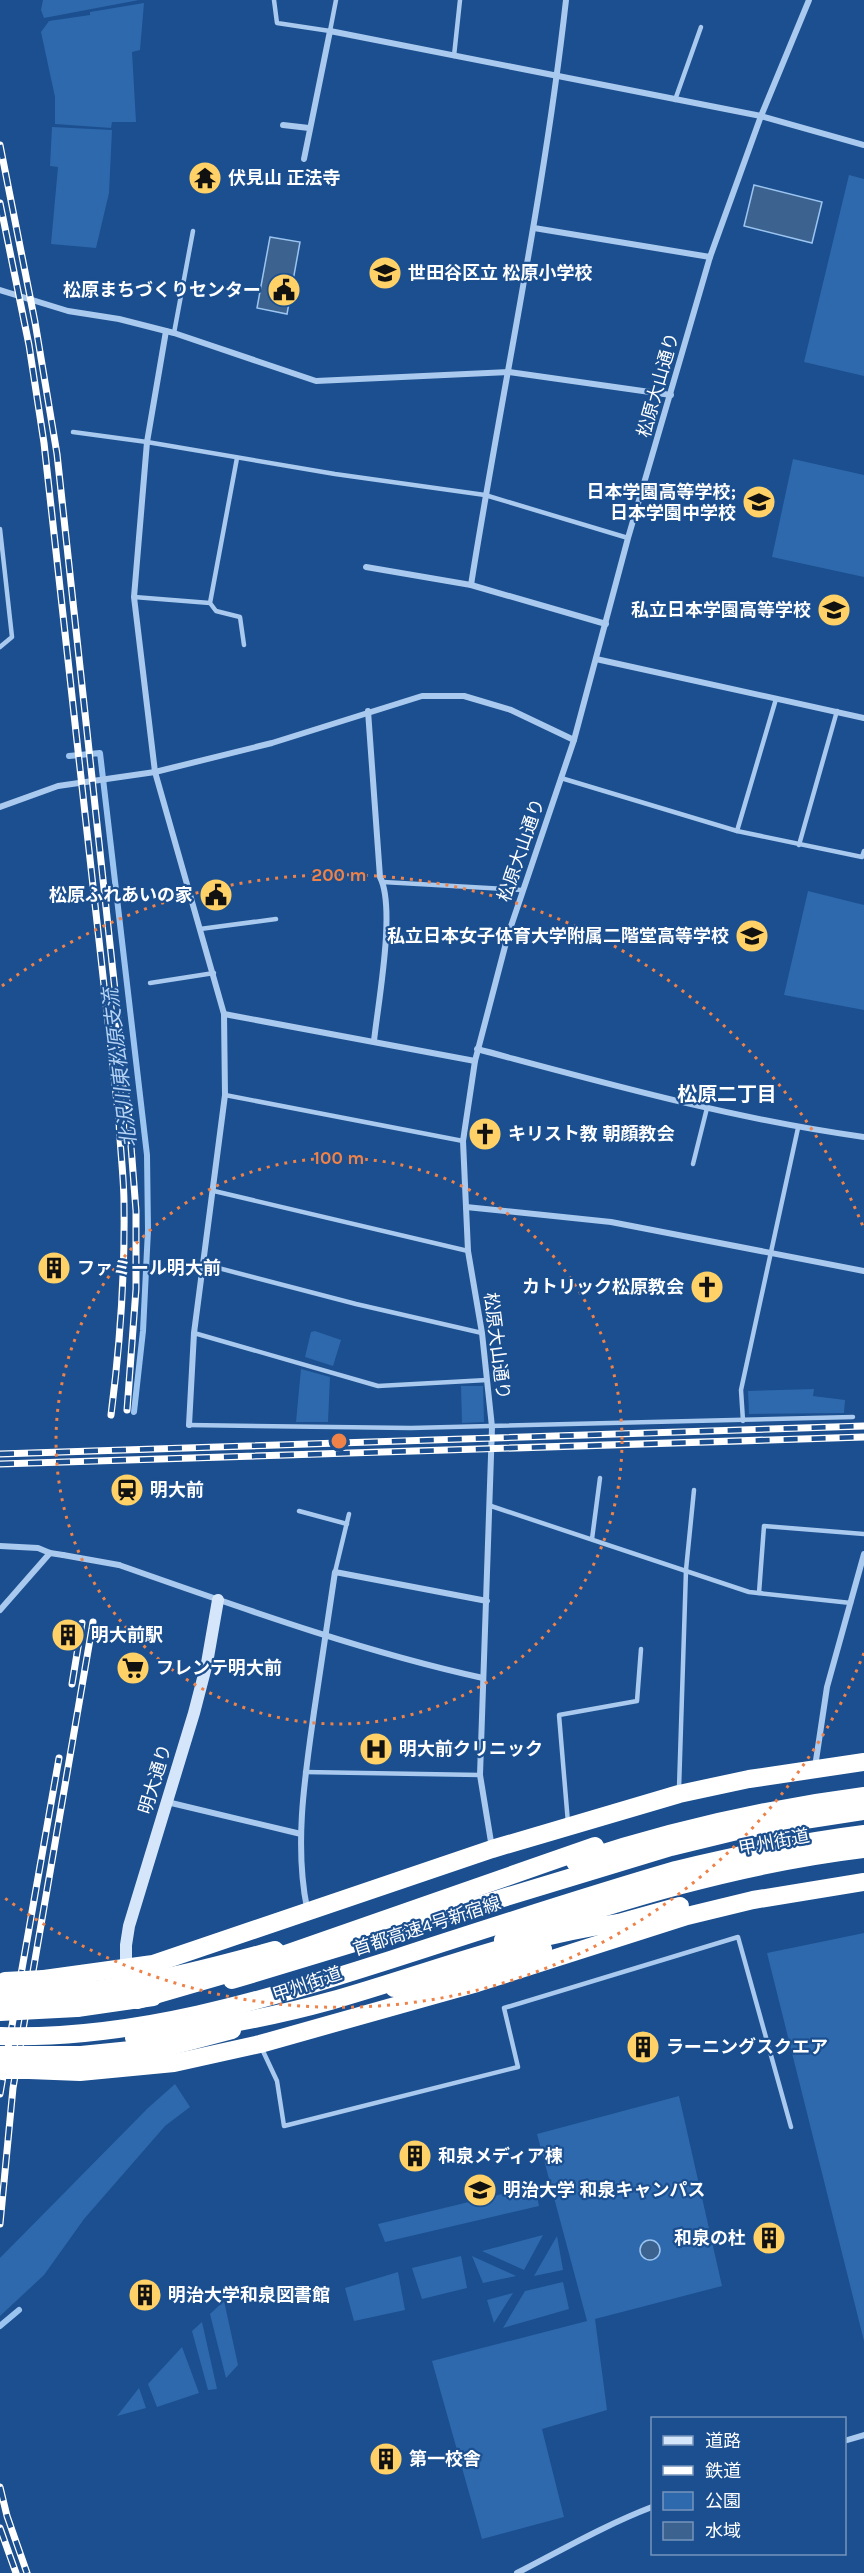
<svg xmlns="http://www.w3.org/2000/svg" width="864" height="2573" viewBox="0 0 864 2573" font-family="Karla,'Noto Sans JP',sans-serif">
  <rect width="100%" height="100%" fill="#1b4f8f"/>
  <g fill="#2e69ad">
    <path d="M 43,0 L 139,0 L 44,18 L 41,10 Z"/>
    <path d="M 144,3 L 140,50 L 132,52 L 136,122 L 112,122 L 111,128 L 55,124 L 55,97 L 41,32 L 49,21 L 90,15 L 90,12 Z"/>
    <path d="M 52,127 L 112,130 L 109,193 L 96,248 L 51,244 L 58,167 L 50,166 Z"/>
    <path d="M 849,175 L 864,179 L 864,376 L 804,362 Z"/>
    <path d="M 793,459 L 864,475 L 864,577 L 772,557 Z"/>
    <path d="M 808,891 L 864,905 L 864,1010 L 784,995 Z"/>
    <path d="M 315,1331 L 341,1340 L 333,1366 L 305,1357 L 311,1332 Z"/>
    <path d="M 301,1369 L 330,1377 L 328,1422 L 296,1422 Z"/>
    <path d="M 461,1386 L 483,1386 L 484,1422 L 462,1423 Z"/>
    <path d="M 814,1389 L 813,1396 L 845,1400 L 844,1413 L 749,1414 L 748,1391 Z"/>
    <path d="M 864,1933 L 864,2341 L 767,1953 Z"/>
    <path d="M 175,2084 L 190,2107 L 165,2126 L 84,2219 L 44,2275 L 0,2316 L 0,2258 L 148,2108 Z"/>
    <path d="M 679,2096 L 722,2286 L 595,2319 L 607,2410 L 542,2429 L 564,2517 L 482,2539 L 432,2361 L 587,2321 L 537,2134 Z"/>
    <path d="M 535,2186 L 539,2206 L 385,2242 L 378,2224 Z"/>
    <path d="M 543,2235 L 524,2270 L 482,2251 Z"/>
    <path d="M 557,2236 L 563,2270 L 534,2276 Z"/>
    <path d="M 461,2256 L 467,2288 L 422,2299 L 412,2268 Z"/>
    <path d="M 472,2256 L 516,2276 L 483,2283 Z"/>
    <path d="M 398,2272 L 405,2310 L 354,2321 L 345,2288 Z"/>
    <path d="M 563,2282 L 569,2309 L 503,2328 L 525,2291 Z"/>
    <path d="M 513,2293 L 494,2323 L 487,2300 Z"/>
    <path d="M 224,2301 L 238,2365 L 226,2378 L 210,2314 Z"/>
    <path d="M 202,2322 L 217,2389 L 208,2390 L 192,2331 Z"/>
    <path d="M 182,2347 L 199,2393 L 157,2407 L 148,2384 Z"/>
    <path d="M 139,2388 L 146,2408 L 117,2416 Z"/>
  </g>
  <g fill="#3c6290" stroke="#9cc4f0" stroke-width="1.5">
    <path d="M 754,185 L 822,202 L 812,243 L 744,226 Z"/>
    <path d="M 270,237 L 300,242 L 287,314 L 257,308 Z"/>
    <circle cx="650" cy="2250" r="10"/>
  </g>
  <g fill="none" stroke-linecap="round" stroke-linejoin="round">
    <g stroke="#9cc4f0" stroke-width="6">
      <path d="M 69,756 L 100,753 L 147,1155 L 148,1230 L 143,1331 L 134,1412"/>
      <path d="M 0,2326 L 19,2310"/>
    </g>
    <g stroke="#a9c9ee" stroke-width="4.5">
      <path d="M 274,0 L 277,23 L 330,31 L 336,0"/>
      <path d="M 454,56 L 460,0"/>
      <path d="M 675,100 L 701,27"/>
      <path d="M 174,333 L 193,231"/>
      <path d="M 73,432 L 147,442 L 335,474 L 485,495 L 628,538"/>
      <path d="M 237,458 L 210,603 L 216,611 L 240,617 L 244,645"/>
      <path d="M 0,529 L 12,637 L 0,647"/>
      <path d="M 134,597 L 210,603"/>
      <path d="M 561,778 L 737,831 L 862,857 L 864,851"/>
      <path d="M 737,831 L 776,699"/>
      <path d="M 799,845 L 837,711"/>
      <path d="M 383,882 L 522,890"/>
      <path d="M 200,929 L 276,919"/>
      <path d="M 150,983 L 214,973"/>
      <path d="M 225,1095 L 463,1141"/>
      <path d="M 693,1164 L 707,1108"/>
      <path d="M 214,1191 L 468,1251"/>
      <path d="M 203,1264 L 356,1304 L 482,1333"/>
      <path d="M 194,1333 L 378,1386 L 487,1380"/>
      <path d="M 743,1421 L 741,1390 L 798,1128"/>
      <path d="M 189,1425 L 411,1428 L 853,1417"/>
      <path d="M 491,1506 L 749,1592 L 851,1603"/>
      <path d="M 299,1511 L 347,1524"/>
      <path d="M 592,1539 L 600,1478"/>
      <path d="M 335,1572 L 349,1514"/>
      <path d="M 759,1593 L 764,1526 L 864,1534"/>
      <path d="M 305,1772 L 480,1775"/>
      <path d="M 679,1789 L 686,1570 L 694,1490"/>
      <path d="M 568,1823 L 559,1715 L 637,1701 L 641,1649"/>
      <path d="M 262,2049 L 277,2081 L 284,2126 L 518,2067 L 504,2008 L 738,1937 L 791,2127"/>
    </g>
    <g stroke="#a9c9ee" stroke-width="6">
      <path d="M 283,125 L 309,128"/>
      <path d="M 304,159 L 330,31 L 761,116 L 864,145"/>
      <path d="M 534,228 L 710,257"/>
      <path d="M 0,290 L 68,311 L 119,319 L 174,333 L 316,381 L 509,372 L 671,395"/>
      <path d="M 166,331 L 147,442 L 134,597 L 155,772 L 224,1014 L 225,1095 L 194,1333 L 189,1425"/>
      <path d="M 366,567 L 471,585 L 606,624"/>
      <path d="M 471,585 C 502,390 544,197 566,0"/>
      <path d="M 596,659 L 864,718"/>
      <path d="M 368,711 L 380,877 C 396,908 378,1003 374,1041"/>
      <path d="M 0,807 L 58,786 L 155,772 L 272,743 L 422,696 L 464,696 L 511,710 L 574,740"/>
      <path d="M 224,1014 L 475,1061"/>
      <path d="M 477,1049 C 605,1083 733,1119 864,1137"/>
      <path d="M 466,1207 L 611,1222 L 864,1271"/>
      <path d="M 0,1546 L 38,1548 L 50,1553 L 63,1555"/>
      <path d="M 119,1565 C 239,1607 360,1651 483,1678"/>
      <path d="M 0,1610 L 50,1553"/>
      <path d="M 815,1767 L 827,1687 L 864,1554"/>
      <path d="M 167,1802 L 301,1834"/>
      <path d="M 492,1848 L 480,1775 L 492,1427 L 482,1333 L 468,1251 L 463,1141 L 475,1061 L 508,935 L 574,740 L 628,538 L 710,257 L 761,116 L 809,0"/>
      <path d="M 307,1908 C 294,1844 305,1776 314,1712 C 321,1665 328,1619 335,1572 L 487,1601"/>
      <path d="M 844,2441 L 864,2435"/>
      <path d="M 517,2573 C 562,2550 605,2525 652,2507"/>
    </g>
    <path stroke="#d6e6fa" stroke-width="12" d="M 126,1968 L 126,1945 L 129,1926 L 194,1713 L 207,1663 L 218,1600"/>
    <g stroke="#fff" stroke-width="18">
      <path d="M 575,1862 C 672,1830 763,1809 864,1796"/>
      <path d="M 619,1923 L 680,1906"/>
      <path d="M 503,1940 C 622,1900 739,1864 864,1849"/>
      <path d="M 44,1979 L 153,1964 L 492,1849 L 679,1794 L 749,1779 L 864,1762"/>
      <path d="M 232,1980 L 671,1847 L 741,1830 L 864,1811"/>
      <path d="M 42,1994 C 121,1991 199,1971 275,1950"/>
      <path d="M 77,2008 L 153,1997"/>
      <path d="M 31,2055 L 81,2055 L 171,2046 L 232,2030"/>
      <path d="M 29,2070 L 80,2072 L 174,2063 L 260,2044 L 477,1983 L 687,1916 L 753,1900 L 864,1882"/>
    </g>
    <defs>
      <g id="rail">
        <path d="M 0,145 L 35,322 L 57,454 L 129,1120 L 136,1211 L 136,1289 L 127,1410"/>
        <path d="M 0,203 L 29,345 L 44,443 L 119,1121 C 120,1149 124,1177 124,1204 C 125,1275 120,1345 111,1415"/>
        <path d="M 0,1454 L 864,1426"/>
        <path d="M 0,1464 L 864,1437"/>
        <path d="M 72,1684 L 82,1623"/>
        <path d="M 0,2094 L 59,1758"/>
        <path d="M 0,2224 L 13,2088 L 93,1622"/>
        <path d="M 0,2487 L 7,2516 L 27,2573"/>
        <path d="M 0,2528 L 16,2573"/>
      </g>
    </defs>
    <use href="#rail" stroke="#fff" stroke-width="7"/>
    <use href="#rail" stroke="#1b4f8f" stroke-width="4.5" stroke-dasharray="14" stroke-linecap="butt"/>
    <path stroke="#a9c9ee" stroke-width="6" d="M 63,1555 L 119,1565"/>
    <g stroke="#fff" stroke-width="18">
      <path d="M 5,1981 L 44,1979"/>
      <path d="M 394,1988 L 435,1985 L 543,1949"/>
      <path d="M 3,1995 L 42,1994"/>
      <path d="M 137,2000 L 237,1971 L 595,1846"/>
      <path d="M 0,2012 L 77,2008"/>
      <path d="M 0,2036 C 134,2040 264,2000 390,1960 C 485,1929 580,1898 676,1870 C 738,1855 800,1842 864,1834"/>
      <path d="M 134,2038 C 200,2030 265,2019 330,2001 C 426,1974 519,1936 619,1923"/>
      <path d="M 0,2055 L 31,2055"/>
      <path d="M 0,2070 L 29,2070"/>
    </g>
  </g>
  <g fill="none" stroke="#ee8249" stroke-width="3" stroke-dasharray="3 6">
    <circle cx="339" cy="1441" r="283"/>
    <path d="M864 1653A566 566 0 0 1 2 1896M2 986A566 566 0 0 1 864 1229"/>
  </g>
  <defs>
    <symbol id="temple-disc" viewBox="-11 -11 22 22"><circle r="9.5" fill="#ffd166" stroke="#1b4f8f"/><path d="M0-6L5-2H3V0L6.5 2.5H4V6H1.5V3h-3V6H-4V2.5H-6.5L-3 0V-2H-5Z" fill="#111"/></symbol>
    <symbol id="school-disc" viewBox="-11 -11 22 22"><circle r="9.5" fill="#ffd166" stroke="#1b4f8f"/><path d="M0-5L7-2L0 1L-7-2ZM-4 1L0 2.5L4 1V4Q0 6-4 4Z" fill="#111"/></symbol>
    <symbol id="civic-disc" viewBox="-11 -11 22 22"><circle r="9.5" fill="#ffd166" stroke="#1b4f8f"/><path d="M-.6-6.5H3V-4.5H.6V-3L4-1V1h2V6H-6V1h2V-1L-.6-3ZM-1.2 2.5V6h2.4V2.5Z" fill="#111"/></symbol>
    <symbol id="church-disc" viewBox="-11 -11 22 22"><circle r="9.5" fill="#ffd166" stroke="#1b4f8f"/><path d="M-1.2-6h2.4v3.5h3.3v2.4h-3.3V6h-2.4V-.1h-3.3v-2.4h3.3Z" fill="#111"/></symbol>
    <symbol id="building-disc" viewBox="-11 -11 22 22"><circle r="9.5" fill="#ffd166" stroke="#1b4f8f"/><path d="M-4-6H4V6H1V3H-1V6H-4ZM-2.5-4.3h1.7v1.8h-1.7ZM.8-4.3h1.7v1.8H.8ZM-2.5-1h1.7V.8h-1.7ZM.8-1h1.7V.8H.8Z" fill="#111"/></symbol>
    <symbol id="station-disc" viewBox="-11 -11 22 22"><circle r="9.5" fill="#ffd166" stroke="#1b4f8f"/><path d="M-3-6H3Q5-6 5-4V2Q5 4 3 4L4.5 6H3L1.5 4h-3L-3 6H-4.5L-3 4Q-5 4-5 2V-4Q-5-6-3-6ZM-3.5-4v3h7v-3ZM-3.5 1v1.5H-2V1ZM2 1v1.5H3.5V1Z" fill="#111"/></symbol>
    <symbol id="supermarket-disc" viewBox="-11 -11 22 22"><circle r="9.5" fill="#ffd166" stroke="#1b4f8f"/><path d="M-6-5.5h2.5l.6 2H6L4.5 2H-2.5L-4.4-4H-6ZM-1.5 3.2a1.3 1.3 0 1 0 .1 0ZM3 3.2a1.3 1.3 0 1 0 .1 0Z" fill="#111"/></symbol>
    <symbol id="hospital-disc" viewBox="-11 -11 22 22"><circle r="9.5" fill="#ffd166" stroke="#1b4f8f"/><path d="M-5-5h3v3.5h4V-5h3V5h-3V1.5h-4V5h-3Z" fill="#111"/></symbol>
    <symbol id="university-disc" viewBox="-11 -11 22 22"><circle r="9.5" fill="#ffd166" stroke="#1b4f8f"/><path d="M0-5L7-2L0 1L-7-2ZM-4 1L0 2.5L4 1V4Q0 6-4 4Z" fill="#111"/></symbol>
  </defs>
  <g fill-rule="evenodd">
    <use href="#temple-disc" x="186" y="159" width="38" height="38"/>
    <use href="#school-disc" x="366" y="254" width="38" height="38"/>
    <use href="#civic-disc" x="265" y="271" width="38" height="38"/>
    <use href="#school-disc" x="740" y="483" width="38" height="38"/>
    <use href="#school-disc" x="815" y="591" width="38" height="38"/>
    <use href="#civic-disc" x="197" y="876" width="38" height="38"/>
    <use href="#school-disc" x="733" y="917" width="38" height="38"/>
    <use href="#church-disc" x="466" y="1115" width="38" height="38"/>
    <use href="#building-disc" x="35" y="1249" width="38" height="38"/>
    <use href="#church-disc" x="688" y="1268" width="38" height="38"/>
    <use href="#station-disc" x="108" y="1471" width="38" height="38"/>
    <use href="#building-disc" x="49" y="1616" width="38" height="38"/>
    <use href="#supermarket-disc" x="114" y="1649" width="38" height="38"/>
    <use href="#hospital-disc" x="357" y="1730" width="38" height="38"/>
    <use href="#building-disc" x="624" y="2028" width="38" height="38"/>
    <use href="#building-disc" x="396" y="2137" width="38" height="38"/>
    <use href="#university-disc" x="461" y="2171" width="38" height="38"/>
    <use href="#building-disc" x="750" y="2219" width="38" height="38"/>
    <use href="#building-disc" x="126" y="2276" width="38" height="38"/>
    <use href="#building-disc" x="367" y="2440" width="38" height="38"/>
  </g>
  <g text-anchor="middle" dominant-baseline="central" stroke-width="4.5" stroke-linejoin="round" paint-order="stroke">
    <g font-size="18" font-weight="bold" fill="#fff" stroke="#1b4f8f" text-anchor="start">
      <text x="228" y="178">伏見山 正法寺</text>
      <text x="408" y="273">世田谷区立 松原小学校</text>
      <text x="261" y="290" text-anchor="end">松原まちづくりセンター</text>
      <text x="736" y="492" text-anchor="end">日本学園高等学校;<tspan x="736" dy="21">日本学園中学校</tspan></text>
      <text x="811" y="610" text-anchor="end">私立日本学園高等学校</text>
      <text x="193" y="895" text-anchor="end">松原ふれあいの家</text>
      <text x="729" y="936" text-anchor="end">私立日本女子体育大学附属二階堂高等学校</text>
      <text x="508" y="1134">キリスト教 朝顔教会</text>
      <text x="77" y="1268">ファミール明大前</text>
      <text x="684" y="1287" text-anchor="end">カトリック松原教会</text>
      <text x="150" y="1490">明大前</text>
      <text x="91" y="1635">明大前駅</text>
      <text x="156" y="1668">フレンテ明大前</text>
      <text x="399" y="1749">明大前クリニック</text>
      <text x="666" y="2047">ラーニングスクエア</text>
      <text x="438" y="2156">和泉メディア棟</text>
      <text x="503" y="2190">明治大学 和泉キャンパス</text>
      <text x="746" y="2238" text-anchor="end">和泉の杜</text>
      <text x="168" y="2295">明治大学和泉図書館</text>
      <text x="409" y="2459">第一校舎</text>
    </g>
    <g font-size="18" fill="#fff" stroke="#1b4f8f">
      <text transform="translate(658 385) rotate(-74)">松原大山通り</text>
      <text transform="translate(521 850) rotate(-71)">松原大山通り</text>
      <text transform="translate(497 1346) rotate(83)">松原大山通り</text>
      <text transform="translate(155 1779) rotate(-73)">明大通り</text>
      <text transform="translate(774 1842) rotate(-11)">甲州街道</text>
      <text transform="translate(427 1926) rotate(-18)">首都高速4号新宿線</text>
      <text transform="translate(307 1984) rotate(-19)">甲州街道</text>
    </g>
    <g font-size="20" font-style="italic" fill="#b5d3f5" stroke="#1b4f8f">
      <text transform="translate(120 1068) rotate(-97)">北沢川東松原支流</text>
    </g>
    <g font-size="20" font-weight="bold" fill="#fff" stroke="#1b4f8f">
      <text x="727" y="1094">松原二丁目</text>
    </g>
  </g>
  <circle cx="339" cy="1441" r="9" fill="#ee8249" stroke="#1b4f8f" stroke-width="3"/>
  <g font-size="18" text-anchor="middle" font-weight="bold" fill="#ee8249" stroke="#1b4f8f" stroke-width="4.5" stroke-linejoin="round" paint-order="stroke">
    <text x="339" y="881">200 m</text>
    <text x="339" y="1164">100 m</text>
  </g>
  <rect x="651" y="2417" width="195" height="138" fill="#1b4f8f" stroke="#7695bc" stroke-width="1.5"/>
  <rect x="663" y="2436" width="30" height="9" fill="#d6e6fa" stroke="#7695bc" stroke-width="1.5"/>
  <text x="705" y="2447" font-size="18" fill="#ffffff">道路</text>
  <rect x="663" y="2466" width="30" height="9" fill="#ffffff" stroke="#7695bc" stroke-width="1.5"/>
  <text x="705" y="2477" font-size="18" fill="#ffffff">鉄道</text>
  <rect x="663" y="2492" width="30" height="18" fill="#2e69ad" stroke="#7695bc" stroke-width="1.5"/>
  <text x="705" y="2507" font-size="18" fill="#ffffff">公園</text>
  <rect x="663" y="2522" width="30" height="18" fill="#3c6290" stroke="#7695bc" stroke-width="1.5"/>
  <text x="705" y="2537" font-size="18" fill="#ffffff">水域</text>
</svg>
